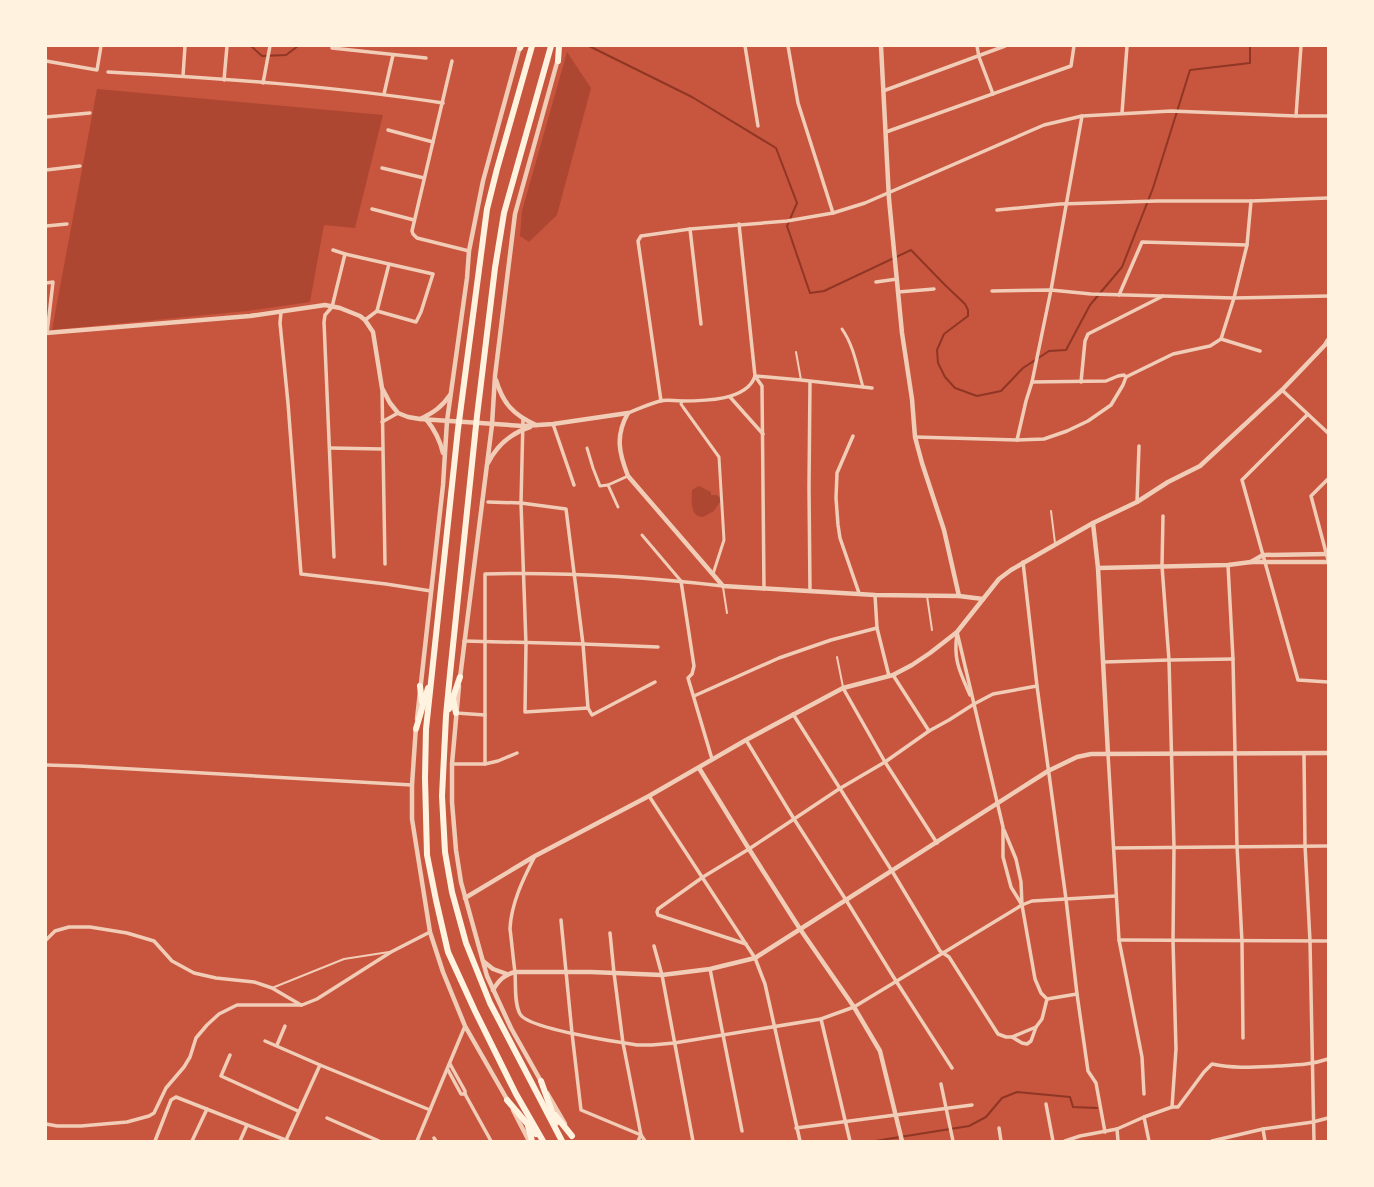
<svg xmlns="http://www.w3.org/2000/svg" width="1374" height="1187" viewBox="0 0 1374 1187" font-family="Quicksand,sans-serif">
  <rect width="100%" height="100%" fill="#c8553d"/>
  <g fill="#ae4732">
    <path d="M 567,52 L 591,88 L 557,215 L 529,242 L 520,236 L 522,211 Z"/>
    <path d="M 97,89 L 383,115 L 355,228 L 324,225 L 310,302 L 247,311 L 52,330 Z"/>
    <path d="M 699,486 L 711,492 L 711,495 L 717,495 L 721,500 L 714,511 L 703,517 C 689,517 692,499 692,490 Z"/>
  </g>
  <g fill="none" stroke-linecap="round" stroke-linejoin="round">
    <g stroke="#8f3625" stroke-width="2">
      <path d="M 251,46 L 262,56 L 286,55 L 298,46"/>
      <path d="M 589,46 L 692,97 L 776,148 L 797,203 L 787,226 L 810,293 L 824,291 L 911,250 L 945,285 L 965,304 L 968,310 L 968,316 L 944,334 L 937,350 L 938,363 L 945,377 L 955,388 L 977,396 L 1001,391 L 1023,368 L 1049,351 L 1066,350 L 1090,305 L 1122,267 L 1153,188 L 1190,70 L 1250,63 L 1250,46"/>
      <path d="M 875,1141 L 969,1126 L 986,1117 L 1002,1098 L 1017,1092 L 1070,1097 L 1073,1107 L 1097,1108"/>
    </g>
    <g stroke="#f1ccb7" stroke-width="2">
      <path d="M 796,352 L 801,380"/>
      <path d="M 1051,511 L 1055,543"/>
      <path d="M 723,587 L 727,613"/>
      <path d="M 927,596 L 932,630"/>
      <path d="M 837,657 L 843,687"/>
      <path d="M 272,988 L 344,959 L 389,952"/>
    </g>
    <g stroke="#f1ccb7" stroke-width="3">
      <path d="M 842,329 C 854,346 857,367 863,387"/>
      <path d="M 682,401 L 681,404 L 683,407 L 719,457 L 724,540 L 713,574"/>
      <path d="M 587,448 L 593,468 L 600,486 L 608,485 L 628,476"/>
      <path d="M 608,485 L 618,507"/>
      <path d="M 642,535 L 681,581"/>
    </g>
    <g stroke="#f1ccb7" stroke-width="3.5">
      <path d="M 745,46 L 758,126"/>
      <path d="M 788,46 L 798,103 L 833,213"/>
      <path d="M 977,46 L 979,57 L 993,94"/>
      <path d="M 332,48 L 426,58"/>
      <path d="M 46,61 L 97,70 L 101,46"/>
      <path d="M 452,61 L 412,231 L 413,234 L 417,238 L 469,251"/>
      <path d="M 108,72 C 220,78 332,86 443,103"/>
      <path d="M 183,76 L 185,46"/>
      <path d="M 224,80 L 227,46"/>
      <path d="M 263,83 L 270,46"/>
      <path d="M 883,91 L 1005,46"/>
      <path d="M 384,94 L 393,55"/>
      <path d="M 1122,113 L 1127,46"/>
      <path d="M 1296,116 L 1301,46"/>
      <path d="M 46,117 L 90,113"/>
      <path d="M 388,130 L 433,142"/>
      <path d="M 886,132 L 1071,66 L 1074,46"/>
      <path d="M 382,168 L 424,178"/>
      <path d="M 46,170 L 80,166"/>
      <path d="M 372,209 L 414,220"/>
      <path d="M 997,210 L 1060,204 L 1157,201 L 1251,201 L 1328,198"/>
      <path d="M 739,224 L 755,376 L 762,386 L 764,589"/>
      <path d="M 46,226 L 67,224"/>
      <path d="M 690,229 L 701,324"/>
      <path d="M 333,250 L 345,254 L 433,274 L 421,312 L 416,322 L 377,311"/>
      <path d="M 876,282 L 897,279"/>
      <path d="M 46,283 L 53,282 L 47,333"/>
      <path d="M 992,291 L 1051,290 L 1091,294 L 1234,298 L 1328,296"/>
      <path d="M 898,292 L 934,289"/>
      <path d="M 1119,295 L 1142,242 L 1247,245"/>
      <path d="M 281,312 L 280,323 L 288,403 L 301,574 L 386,584 L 431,591"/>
      <path d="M 365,320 L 377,311 L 389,264"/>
      <path d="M 1221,339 L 1234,298 L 1247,245 L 1251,201"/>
      <path d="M 1221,339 L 1260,351"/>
      <path d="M 755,376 L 801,380 L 872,388"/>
      <path d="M 1126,377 L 1173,354 L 1210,346 L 1221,339"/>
      <path d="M 810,382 L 809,487 L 810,591"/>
      <path d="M 1032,382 L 1106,381 L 1118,376 L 1124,375 L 1126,377"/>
      <path d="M 1081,382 L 1085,341 L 1088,334 L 1163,296"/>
      <path d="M 382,389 L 385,564"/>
      <path d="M 1282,390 L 1328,433"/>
      <path d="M 730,397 L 763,434"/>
      <path d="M 661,401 L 638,241 L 641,236 L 690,229 L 787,221 L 833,213 L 865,203 L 1044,125 L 1082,116 L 1171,111 L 1296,116 L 1328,116"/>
      <path d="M 628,413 C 638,409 649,404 660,401 C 666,399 674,401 681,401 C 703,401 747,401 755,376"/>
      <path d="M 1307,415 L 1242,480 L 1298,680 L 1328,682"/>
      <path d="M 523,419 L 521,503 L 526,644 L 525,712 L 588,708"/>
      <path d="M 382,422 L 398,413"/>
      <path d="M 553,424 L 574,485"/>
      <path d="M 853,436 L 837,473 L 836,498 L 838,525 L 840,538 L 859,593"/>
      <path d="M 915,437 L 1017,440 L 1044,439 L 1067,431 L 1088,421 L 1111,405 L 1123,385 L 1126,377"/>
      <path d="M 1017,440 L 1026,401 L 1032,382 L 1051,290 L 1082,116"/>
      <path d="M 330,448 L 382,449"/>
      <path d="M 1328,479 L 1311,496 L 1328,560"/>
      <path d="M 488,502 L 521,503 L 566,509 L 583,644 L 588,708 L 592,715 L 655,682"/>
      <path d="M 1137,502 L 1139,446"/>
      <path d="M 1163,516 L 1162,566 L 1169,660 L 1174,847 L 1173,941 L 1176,1049 L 1172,1107"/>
      <path d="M 334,557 L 324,322 L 325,315 L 332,307 L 345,254"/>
      <path d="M 1023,562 L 1037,686 L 1066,899 L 1077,994 L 1088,1071 L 1096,1083 L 1105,1132"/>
      <path d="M 1228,565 L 1233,659 L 1237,846 L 1242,942 L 1243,1038"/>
      <path d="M 681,581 L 694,666 L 692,674 L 688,678 L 712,759"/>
      <path d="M 875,595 L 877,628 L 889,676"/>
      <path d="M 957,632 L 1003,827 L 1003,857 L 1011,887 L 1022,905"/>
      <path d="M 957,634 C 953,660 960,672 970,695"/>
      <path d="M 464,641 L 583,644 L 658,647"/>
      <path d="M 1104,662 L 1169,660 L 1233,659"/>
      <path d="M 893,675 L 929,731"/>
      <path d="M 843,688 L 885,762 L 937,843"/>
      <path d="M 694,696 L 779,658 L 831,640 L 877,628"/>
      <path d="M 456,713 L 485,715"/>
      <path d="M 793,714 L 892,871 L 940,951 L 949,957 L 998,1034 L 1006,1037 L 1012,1037 L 1036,1027 L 1042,1019 L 1047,999"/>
      <path d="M 746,740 L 794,819 L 846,900 L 896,981 L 952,1068"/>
      <path d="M 1108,754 L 1119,940 L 1142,1057 L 1144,1094"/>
      <path d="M 1304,754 L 1305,845 L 1310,941 L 1314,1141"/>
      <path d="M 452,764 L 485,764 L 498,761 L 517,753"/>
      <path d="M 485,764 L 485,574 C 564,572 644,577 723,586"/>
      <path d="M 46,765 L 79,766 L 412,785"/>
      <path d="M 649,796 L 755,958 L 765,984 L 800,1141"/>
      <path d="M 1004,830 L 1016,859 L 1021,882 L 1022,905 L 1035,979 L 1041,993 L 1047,999"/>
      <path d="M 1114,848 L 1328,846"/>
      <path d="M 535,856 C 523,879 511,904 510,929 C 512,944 513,958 515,972 C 516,985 514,1003 520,1014 C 528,1029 618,1042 637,1045 L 652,1045 L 674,1043 L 821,1019 L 854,1007 L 1022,905 L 1032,901 L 1116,896"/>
      <path d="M 561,920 L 572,1033 L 581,1110 L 641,1135 L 638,1141"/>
      <path d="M 610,933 L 614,973 L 623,1043 L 641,1135 L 645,1141"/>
      <path d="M 46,940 L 55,931 L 69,927 L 90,927 L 127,933 L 154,941 L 172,961 L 194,973 L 216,978 L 254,982 L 272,988 L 301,1005"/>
      <path d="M 1119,940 L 1328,941"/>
      <path d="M 746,944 L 658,915 L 657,912 L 658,909 L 703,877 L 749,849 L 839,789 L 885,762 L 929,731 L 949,720 L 974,704 L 993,694 L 1037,686"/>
      <path d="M 654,946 L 662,975 L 693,1141"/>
      <path d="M 710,969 L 742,1131"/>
      <path d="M 1047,999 L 1077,994"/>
      <path d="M 821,1019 L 850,1141"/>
      <path d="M 1012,1037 L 1022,1043 L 1027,1044 L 1031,1041 L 1036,1027"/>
      <path d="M 265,1041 L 320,1065 L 430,1110"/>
      <path d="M 277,1045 L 285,1026"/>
      <path d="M 230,1055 L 221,1076 L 298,1111"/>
      <path d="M 450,1064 L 465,1091 L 465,1094 L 491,1141"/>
      <path d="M 448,1070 L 461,1094 L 465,1094"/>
      <path d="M 941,1084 L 953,1141"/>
      <path d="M 1046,1104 L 1053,1141"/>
      <path d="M 1144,1117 L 1149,1141"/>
      <path d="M 327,1118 L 379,1141"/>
      <path d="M 46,1124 L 57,1126 L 81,1126 L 127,1122 L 149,1116 L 154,1113 L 166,1088 L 184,1067 L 190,1057 L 196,1038 L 207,1025 L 219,1014 L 237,1005 L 302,1005 L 317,999 L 391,952 L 430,932"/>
      <path d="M 796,1128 L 972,1105"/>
      <path d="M 999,1128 L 1001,1141"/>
      <path d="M 1117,1129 L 1118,1141"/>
      <path d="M 1263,1129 L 1265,1141"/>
      <path d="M 434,1138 L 436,1141"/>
      <path d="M 286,1140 L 320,1065"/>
      <path d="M 155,1141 L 171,1100 L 176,1097 L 288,1141"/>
      <path d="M 192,1141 L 207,1109"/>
      <path d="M 240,1141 L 247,1125"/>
      <path d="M 417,1141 L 465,1026"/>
      <path d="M 1065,1141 L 1080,1136 L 1117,1129 L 1144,1117 L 1172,1107 L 1178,1107 L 1204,1072 L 1212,1064 C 1235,1069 1256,1067 1278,1066 C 1297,1065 1310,1065 1328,1059"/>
      <path d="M 1212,1141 L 1263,1129 L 1313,1122 L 1328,1118"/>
    </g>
    <g stroke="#f1ccb7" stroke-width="4.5">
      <path d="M 881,46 L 889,199 L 902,333 L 912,399 L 915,437 L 922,463 L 944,530 L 959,596"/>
      <path d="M 46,333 L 250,316 L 325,305 L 340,308 L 360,316 L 365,320 L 373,332 L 382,388 L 390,403 L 398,413 L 408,417 L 420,419 L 523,426 L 553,424 L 628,413"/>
      <path d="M 496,380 C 503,404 514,415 536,425"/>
      <path d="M 628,413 C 615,436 619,453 628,476 L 723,586 L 875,595 L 959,596 L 983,599"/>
      <path d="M 420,419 C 433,413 442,407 450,395"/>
      <path d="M 426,419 C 435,430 440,440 443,453"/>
      <path d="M 488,463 C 497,445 512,433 530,427"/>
      <path d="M 1093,523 L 1098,568 L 1108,754"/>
      <path d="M 1251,562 L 1263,555 L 1328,554"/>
      <path d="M 1098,568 L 1228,565 L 1251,562 L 1328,562"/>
      <path d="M 460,678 L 492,425 L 495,376 L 515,214 L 558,59"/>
      <path d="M 459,686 L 452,764 L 452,802 L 456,850 L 461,882 L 487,976 L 511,1028 L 542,1083"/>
      <path d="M 417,719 L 443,485 L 447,421 L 467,278 L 469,251 L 483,181 L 520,46"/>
      <path d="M 416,726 L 412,785 L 412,819 L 430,932 L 443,972 L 465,1026 L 508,1101"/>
      <path d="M 699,768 L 749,849 L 800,929 L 854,1007 L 880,1051 L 902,1141"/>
      <path d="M 465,898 L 535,856 L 649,796 L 746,740 L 843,688 L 893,675 L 912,665 L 930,653 L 957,632 L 999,579 L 1011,570 L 1093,523 L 1137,502 L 1168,482 L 1200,466 L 1282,390 L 1325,345 L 1328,340"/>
      <path d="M 483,961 L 493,969 L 507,974"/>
      <path d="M 493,990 C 499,980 504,975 515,972 L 591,972 L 662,975 L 710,969 L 755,958 L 1048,771 L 1077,757 L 1091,754 L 1328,753"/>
      <path d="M 547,1093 L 565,1124"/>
      <path d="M 513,1110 L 529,1141"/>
    </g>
    <g stroke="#fff3e0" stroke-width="6">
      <path d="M 532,46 L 497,169 L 487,209 L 458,429 L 426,729 L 425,778 L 427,855 L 436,900 L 448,952 L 475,1011 L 516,1094 L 543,1141"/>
      <path d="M 551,46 L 504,213 L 495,268 L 477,416 L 450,674 L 446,716 L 442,796 L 445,852 L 452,892 L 466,943 L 490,1003 L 562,1141"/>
      <path d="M 520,48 L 521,46"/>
      <path d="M 558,61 L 559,46"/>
      <path d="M 420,686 L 422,702"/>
      <path d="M 453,699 L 456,713"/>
      <path d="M 449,709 L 460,677"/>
      <path d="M 416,729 L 428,688"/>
      <path d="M 541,1081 L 556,1123"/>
      <path d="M 507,1100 L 536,1134"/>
      <path d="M 555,1115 L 572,1136"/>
      <path d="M 528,1126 L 532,1141"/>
    </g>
  </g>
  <rect width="1374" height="1187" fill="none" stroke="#fff3e0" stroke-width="94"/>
</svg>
